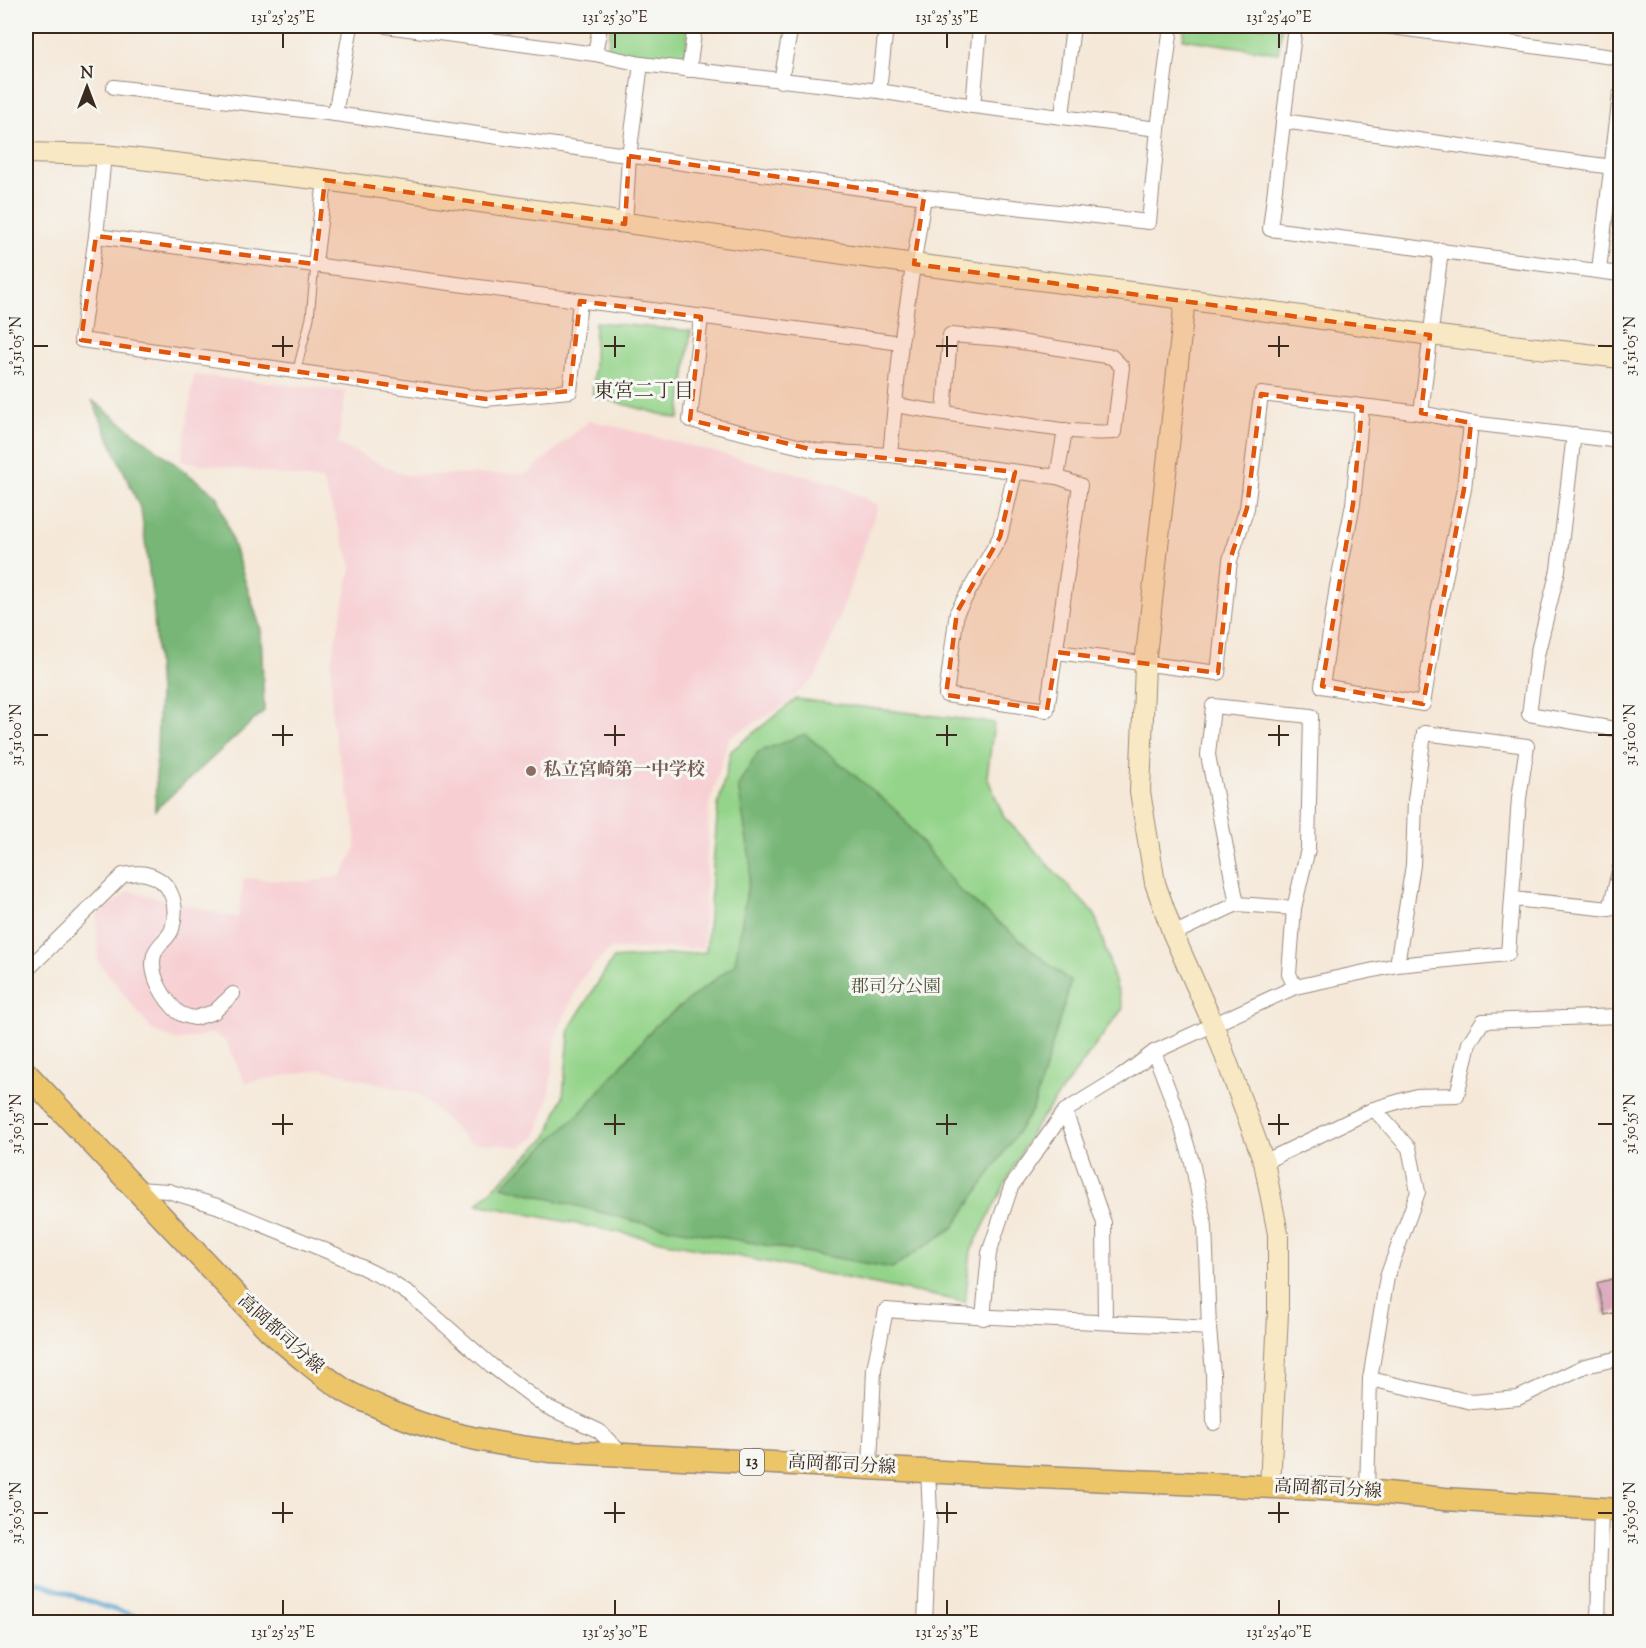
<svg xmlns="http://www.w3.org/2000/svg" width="1646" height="1648" viewBox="0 0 1646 1648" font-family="'Sorts Mill Goudy','Noto Serif JP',serif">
  <rect width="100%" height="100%" fill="#f6f6f2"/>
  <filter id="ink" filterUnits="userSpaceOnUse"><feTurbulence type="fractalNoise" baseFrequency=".0167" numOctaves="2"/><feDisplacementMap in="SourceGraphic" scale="12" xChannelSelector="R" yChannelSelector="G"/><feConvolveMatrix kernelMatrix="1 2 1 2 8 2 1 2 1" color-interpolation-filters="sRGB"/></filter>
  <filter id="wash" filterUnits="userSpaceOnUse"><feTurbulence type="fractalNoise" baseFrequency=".008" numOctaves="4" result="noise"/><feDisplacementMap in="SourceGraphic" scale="24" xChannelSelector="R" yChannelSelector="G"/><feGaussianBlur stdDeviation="1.35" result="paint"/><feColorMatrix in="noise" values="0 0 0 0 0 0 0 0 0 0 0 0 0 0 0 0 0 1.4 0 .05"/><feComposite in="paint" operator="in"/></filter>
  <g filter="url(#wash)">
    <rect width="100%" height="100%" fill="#f5e8d8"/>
    <path fill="#f7cfd3" d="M 194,375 L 346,391 L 338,444 L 405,475 L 527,474 L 590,420 L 834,483 L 878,505 L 839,619 L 816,677 L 782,707 L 729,738 L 709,805 L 703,948 L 610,949 L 580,980 L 556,1037 L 549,1097 L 535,1138 L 520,1147 L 469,1142 L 419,1094 L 322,1069 L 245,1083 L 226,1042 L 213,1033 L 177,1041 L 151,1029 L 98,962 L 97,915 L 130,891 L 238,918 L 244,878 L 307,882 L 341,876 L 356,848 L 354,820 L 332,724 L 331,661 L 352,565 L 322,480 L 181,461 Z"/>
    <g fill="#94d48a" stroke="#687f54" stroke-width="1.5">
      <path d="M 611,26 L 689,26 L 684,61 L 676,64 L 612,56 L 608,47 Z"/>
      <path d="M 1185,26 L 1282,26 L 1278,53 L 1183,39 Z"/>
      <path d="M 595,322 L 691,331 L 679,419 L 593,396 Z"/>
      <path d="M 796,699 L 994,723 L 987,777 L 1004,817 L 1095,915 L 1123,1008 L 1032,1131 L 971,1251 L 965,1302 L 477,1204 L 547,1137 L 563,1096 L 570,1027 L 613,959 L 706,952 L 718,806 L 731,751 Z"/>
    </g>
    <g fill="#77b676" stroke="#59704a" stroke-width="1.5">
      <path d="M 92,400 L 218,497 L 261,630 L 264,711 L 155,810 L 159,693 L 153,602 L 141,510 Z"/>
      <path d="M 805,734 L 897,811 L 959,890 L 1071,982 L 1033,1109 L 954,1227 L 892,1268 L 638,1222 L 502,1186 L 584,1109 L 656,1025 L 735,964 L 751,865 L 738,786 L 758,752 Z"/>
    </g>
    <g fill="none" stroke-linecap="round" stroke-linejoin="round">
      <path stroke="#56a4cf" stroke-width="5" d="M 26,1578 L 102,1606 L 157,1622"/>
    </g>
    <g id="blocks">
      <path fill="#dcabc0" d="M 1620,1277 L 1620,1311 L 1605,1315 L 1597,1283 Z"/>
    </g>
  </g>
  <g filter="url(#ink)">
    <use href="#blocks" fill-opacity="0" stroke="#98897b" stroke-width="1.5"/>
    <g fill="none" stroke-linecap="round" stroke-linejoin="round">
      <defs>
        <path id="lane" d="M 296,373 L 310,318 L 315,264"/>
        <g id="street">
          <path d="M 386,26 L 595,54 L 641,64 L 879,91 L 973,106 L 1158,129"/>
          <path d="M 1295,26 L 1270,229 L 1620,274"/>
          <path d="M 1385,26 L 1620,58"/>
          <path d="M 595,54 L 600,26"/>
          <path d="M 689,70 L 695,26"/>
          <path d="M 781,81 L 791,26"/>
          <path d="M 114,87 L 335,114 L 924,197 L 1149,222 L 1158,129 L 1171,26"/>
          <path d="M 879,91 L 886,26"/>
          <path d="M 973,106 L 980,26"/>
          <path d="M 335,114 L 351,26"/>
          <path d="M 1062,115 L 1073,26"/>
          <path d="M 1283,121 L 1612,167"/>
          <path d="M 104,155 L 96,236 L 81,340 L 486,399 L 570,391 L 580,301"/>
          <path d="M 625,224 L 629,156 L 641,64"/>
          <path d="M 96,236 L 901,343"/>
          <path d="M 315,264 L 325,180"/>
          <path d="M 1599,270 L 1620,95"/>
          <path d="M 701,317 L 690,420 L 818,451 L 890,455 L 1057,477 L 1080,485 L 1047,710 L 946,695 L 957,612 L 1000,537 L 1015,472"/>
          <path d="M 895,405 C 936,412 977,418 1018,424 C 1050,428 1082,434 1114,432 L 1122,367 L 1112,357 L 1003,339 L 950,335 L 944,413"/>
          <path d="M 1362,407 L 1353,504 L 1337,586 L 1322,686 L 1423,704 L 1438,612 L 1464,489 L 1471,423"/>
          <path d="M 1421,413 L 1441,250"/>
          <path d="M 1574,434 L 1558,570 L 1537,655 L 1529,714 L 1620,730"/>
          <path d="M 890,455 L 901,343 L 924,197"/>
          <path d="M 1057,477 L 1065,430"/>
          <path d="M 1057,652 L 1218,673 L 1230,560 L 1247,508 L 1261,394 L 1421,413 L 1471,423 L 1620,441"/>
          <path d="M 1513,899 L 1610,909 L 1620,867"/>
          <path d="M 1237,904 L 1208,755 L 1213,706 L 1311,716 L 1308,849 L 1294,908 L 1289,974 L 1295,987"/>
          <path d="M 1173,934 L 1237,904 L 1294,908"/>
          <path d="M 26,971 L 123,875 C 130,874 139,872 146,874 C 172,880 179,905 172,929 C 169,939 157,944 154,955 C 149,975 164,999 178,1012 C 183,1016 189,1017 195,1018 L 214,1012 L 233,994"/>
          <path d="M 1154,1052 L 1177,1112 L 1192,1162 L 1205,1226 L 1209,1328 L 1213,1373 L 1214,1423"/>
          <path d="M 1065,1111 L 1104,1223 L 1105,1321"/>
          <path d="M 1264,1162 L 1374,1109 L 1417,1096 L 1457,1095 L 1469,1043 L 1483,1021 L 1620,1016"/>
          <path d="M 136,1189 L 168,1191 L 217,1206 L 339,1256 L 386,1279 L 413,1297 L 492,1366 L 545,1406 L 599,1431 L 622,1454"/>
          <path d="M 983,1318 L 989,1253 L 1011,1187 L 1065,1111 L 1122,1076 L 1154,1052 L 1295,987 L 1397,965 L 1508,954 L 1519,798 L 1527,746 L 1424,733 L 1415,800 L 1413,865 L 1397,965"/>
          <path d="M 1370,1379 L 1472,1402 L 1518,1398 L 1585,1366 L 1620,1358"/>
          <path d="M 870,1467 L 874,1369 L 886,1310 C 994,1319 1101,1321 1209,1328"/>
          <path d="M 1367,1491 L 1370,1379 L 1387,1277 L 1418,1192 L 1409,1148 L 1374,1109"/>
          <path d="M 925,1622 L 930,1514 L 928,1470"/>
          <path d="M 1598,1622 L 1601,1509"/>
        </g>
        <g id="secondary">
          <path d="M 26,153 L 104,155 L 325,180 L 914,264 L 1185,299 L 1430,335 L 1620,358"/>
          <path d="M 1185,299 L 1145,665 L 1140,792 L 1155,883 L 1173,934 L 1214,1026 L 1264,1162 L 1278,1234 L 1278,1313 L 1270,1487"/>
        </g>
        <path id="primary" d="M 26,1073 L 269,1330 C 293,1351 317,1372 344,1390 C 355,1397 367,1401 377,1406 C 434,1433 488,1443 550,1451 L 1017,1476 L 1367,1491 L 1445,1499 L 1620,1510"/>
      </defs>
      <use href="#lane" stroke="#98897b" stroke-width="9"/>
      <use href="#street" stroke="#98897b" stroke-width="16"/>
      <use href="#secondary" stroke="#98897b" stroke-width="22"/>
      <use href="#primary" stroke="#98897b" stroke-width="25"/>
      <use href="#lane" stroke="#fff" stroke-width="7"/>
      <use href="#street" stroke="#fff" stroke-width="14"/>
      <use href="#secondary" stroke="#f8e8c3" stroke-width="20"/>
      <use href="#primary" stroke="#edc569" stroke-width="22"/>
    </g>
  </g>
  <path fill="#df570d" fill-opacity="0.2" stroke="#df570d" stroke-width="4.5" stroke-dasharray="12 8" stroke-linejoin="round" d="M 629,156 L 924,197 L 914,264 L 1430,335 L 1421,413 L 1471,423 L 1464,489 L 1423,704 L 1322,686 L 1353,504 L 1362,407 L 1261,394 L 1247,508 L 1230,560 L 1218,673 L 1057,652 L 1047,710 L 946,695 L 957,612 L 1000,537 L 1015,472 L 818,451 L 690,420 L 701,317 L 580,301 L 570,391 L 486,399 L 81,340 L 96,236 L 315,264 L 325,180 L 625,224 Z"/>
  <path fill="none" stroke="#3b2a1e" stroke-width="2" d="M 283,33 L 283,48M 615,33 L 615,48M 947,33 L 947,48M 1279,33 L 1279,48M 283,336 L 283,357M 615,336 L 615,357M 947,336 L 947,357M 1279,336 L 1279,357M 33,346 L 48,346M 272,346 L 293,346M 604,346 L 625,346M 936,346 L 957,346M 1268,346 L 1289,346M 1598,346 L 1613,346M 283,725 L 283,746M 615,725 L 615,746M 947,725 L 947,746M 1279,725 L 1279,746M 33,735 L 48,735M 272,735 L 293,735M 604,735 L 625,735M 936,735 L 957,735M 1268,735 L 1289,735M 1598,735 L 1613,735M 283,1114 L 283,1135M 615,1114 L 615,1135M 947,1114 L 947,1135M 1279,1114 L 1279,1135M 33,1124 L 48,1124M 272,1124 L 293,1124M 604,1124 L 625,1124M 936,1124 L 957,1124M 1268,1124 L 1289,1124M 1598,1124 L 1613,1124M 283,1502 L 283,1523M 615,1502 L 615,1523M 947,1502 L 947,1523M 1279,1502 L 1279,1523M 33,1513 L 48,1513M 272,1513 L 293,1513M 604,1513 L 625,1513M 936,1513 L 957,1513M 1268,1513 L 1289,1513M 1598,1513 L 1613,1513M 283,1600 L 283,1615M 615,1600 L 615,1615M 947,1600 L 947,1615M 1279,1600 L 1279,1615"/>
  <circle fill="#8d6e63" stroke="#f6f6f2" stroke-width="2" cx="531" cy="771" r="6"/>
  <g text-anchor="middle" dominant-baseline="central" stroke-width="6" stroke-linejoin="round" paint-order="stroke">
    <rect fill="#f6f6f2" stroke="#73675e" stroke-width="1.5" x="740" y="1449" width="24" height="26" rx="4.5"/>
    <g font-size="16" font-weight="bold" fill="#3b2a1e">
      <text x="752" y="1462">13</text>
    </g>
    <g font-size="18" font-weight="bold" fill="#785e54" stroke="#f6f6f2" text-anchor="start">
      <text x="543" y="771">私立宮崎第一中学校</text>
    </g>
    <g font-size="18" fill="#515439" stroke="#f6f6f2">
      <text x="896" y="988">郡司分公園</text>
    </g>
    <g font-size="18" fill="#3b2a1e" stroke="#f6f6f2">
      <text transform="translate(280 1335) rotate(42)">高岡都司分線</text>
      <text transform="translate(842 1466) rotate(3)">高岡都司分線</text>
      <text transform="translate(1328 1490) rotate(3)">高岡都司分線</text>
    </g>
    <g font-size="20" fill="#3b2a1e" stroke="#f6f6f2">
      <text x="644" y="392">東宮二丁目</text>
    </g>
  </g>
  <rect width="1646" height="1648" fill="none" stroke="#f6f6f2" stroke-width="66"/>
  <g transform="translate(87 87)" stroke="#f6f6f2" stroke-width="4.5" paint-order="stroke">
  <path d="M0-4.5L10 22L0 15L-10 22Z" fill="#3b2a1e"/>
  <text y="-9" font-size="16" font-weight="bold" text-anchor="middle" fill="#3b2a1e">N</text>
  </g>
  <rect x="33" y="33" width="1580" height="1582" fill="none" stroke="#3b2a1e" stroke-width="2"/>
  <g font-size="15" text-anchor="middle" fill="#3b2a1e">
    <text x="283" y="22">131°25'25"E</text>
    <text x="615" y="22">131°25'30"E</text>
    <text x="947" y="22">131°25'35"E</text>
    <text x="1279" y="22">131°25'40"E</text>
    <text transform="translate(16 346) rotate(-90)" y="5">31°51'05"N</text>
    <text transform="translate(1630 346) rotate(-90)" y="5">31°51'05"N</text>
    <text transform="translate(16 735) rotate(-90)" y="5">31°51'00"N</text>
    <text transform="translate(1630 735) rotate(-90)" y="5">31°51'00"N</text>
    <text transform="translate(16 1124) rotate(-90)" y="5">31°50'55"N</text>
    <text transform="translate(1630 1124) rotate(-90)" y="5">31°50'55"N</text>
    <text transform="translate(16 1513) rotate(-90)" y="5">31°50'50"N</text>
    <text transform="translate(1630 1513) rotate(-90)" y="5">31°50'50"N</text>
    <text x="283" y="1637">131°25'25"E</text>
    <text x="615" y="1637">131°25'30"E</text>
    <text x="947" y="1637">131°25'35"E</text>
    <text x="1279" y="1637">131°25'40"E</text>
  </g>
</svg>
